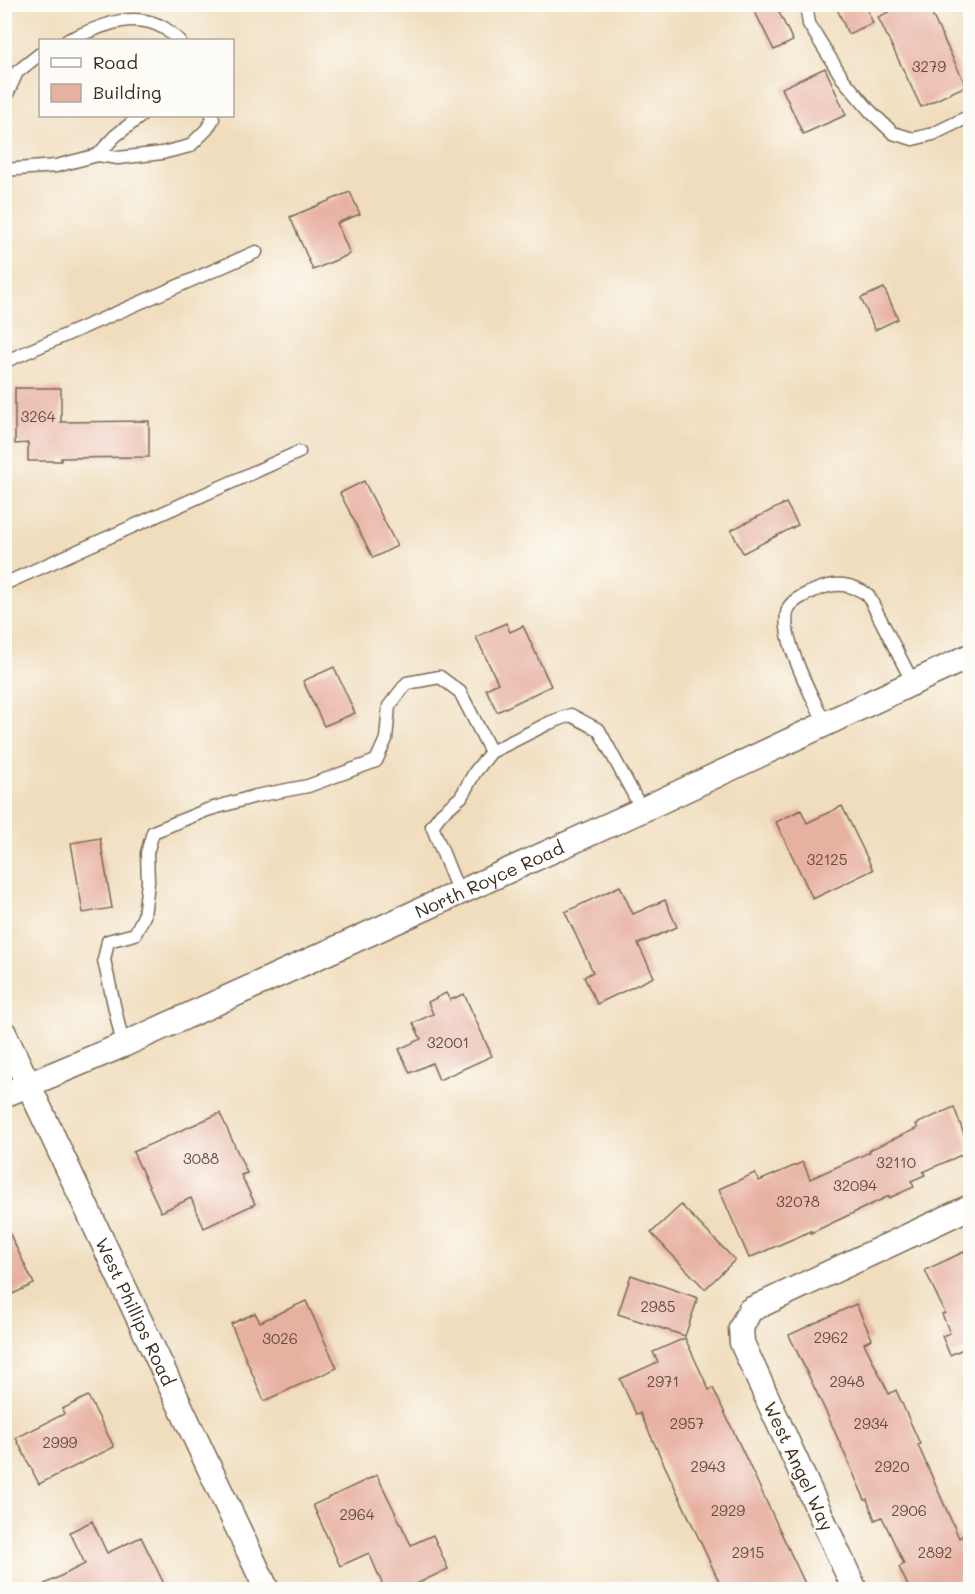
<svg xmlns="http://www.w3.org/2000/svg" width="975" height="1594" viewBox="0 0 975 1594" font-family="Mali,sans-serif">
  <rect width="100%" height="100%" fill="#fdfcf7"/>
  <filter id="ink" filterUnits="userSpaceOnUse"><feTurbulence type="fractalNoise" baseFrequency=".0167" numOctaves="2"/><feDisplacementMap in="SourceGraphic" scale="12" xChannelSelector="R" yChannelSelector="G"/><feConvolveMatrix kernelMatrix="1 2 1 2 8 2 1 2 1" color-interpolation-filters="sRGB"/></filter>
  <filter id="wash" filterUnits="userSpaceOnUse"><feTurbulence type="fractalNoise" baseFrequency=".008" numOctaves="4" result="noise"/><feDisplacementMap in="SourceGraphic" scale="24" xChannelSelector="R" yChannelSelector="G"/><feGaussianBlur stdDeviation="1.35" result="paint"/><feColorMatrix in="noise" values="0 0 0 0 0 0 0 0 0 0 0 0 0 0 0 0 0 1.4 0 .05"/><feComposite in="paint" operator="in"/></filter>
  <g filter="url(#wash)">
    <rect width="100%" height="100%" fill="#f0ddbd"/>
    <g id="blocks">
      <g fill="#e7b1a2">
        <path d="M 770,4 L 775,4 L 793,41 L 774,50 L 755,12 Z"/>
        <path d="M 835,4 L 865,4 L 873,23 L 848,34 Z"/>
        <path d="M 905,4 L 927,4 L 966,86 L 921,107 L 878,17 Z"/>
        <path d="M 825,68 L 846,115 L 803,134 L 782,88 Z"/>
        <path d="M 350,192 L 360,214 L 337,223 L 350,254 L 313,270 L 290,217 Z"/>
        <path d="M 884,288 L 898,319 L 875,330 L 861,298 Z"/>
        <path d="M 15,388 L 61,388 L 61,422 L 149,421 L 149,457 L 61,458 L 61,461 L 28,461 L 28,443 L 15,444 Z"/>
        <path d="M 364,481 L 397,546 L 373,558 L 340,493 Z"/>
        <path d="M 786,503 L 798,525 L 743,553 L 731,530 Z"/>
        <path d="M 506,623 L 510,632 L 523,626 L 551,686 L 497,712 L 486,689 L 498,683 L 476,637 Z"/>
        <path d="M 334,667 L 355,713 L 324,726 L 303,681 Z"/>
        <path d="M 842,806 L 873,870 L 813,899 L 776,822 L 801,810 L 807,823 Z"/>
        <path d="M 100,838 L 112,908 L 83,913 L 71,843 Z"/>
        <path d="M 620,886 L 633,914 L 665,900 L 677,927 L 638,944 L 654,977 L 597,1004 L 584,977 L 593,972 L 565,912 Z"/>
        <path d="M 446,993 L 450,1000 L 464,994 L 492,1056 L 439,1080 L 432,1063 L 410,1073 L 399,1049 L 421,1039 L 413,1023 L 433,1014 L 428,1002 Z"/>
        <path d="M 954,1107 L 970,1151 L 923,1172 L 925,1175 L 911,1181 L 914,1187 L 889,1198 L 889,1196 L 811,1233 L 811,1231 L 749,1258 L 719,1189 L 755,1173 L 759,1181 L 803,1162 L 810,1179 L 870,1152 L 869,1150 L 918,1128 L 916,1124 Z"/>
        <path d="M 220,1113 L 247,1173 L 241,1175 L 255,1204 L 204,1228 L 191,1198 L 161,1212 L 133,1152 Z"/>
        <path d="M 681,1205 L 735,1260 L 705,1289 L 651,1233 Z"/>
        <path d="M 4,1222 L 34,1284 L 4,1298 Z"/>
        <path d="M 970,1249 L 970,1346 L 950,1355 L 942,1336 L 950,1333 L 942,1314 L 945,1313 L 925,1270 Z"/>
        <path d="M 631,1275 L 698,1298 L 685,1336 L 618,1314 Z"/>
        <path d="M 306,1301 L 337,1368 L 264,1401 L 231,1324 L 255,1313 L 260,1322 Z"/>
        <path d="M 856,1304 L 872,1339 L 864,1343 L 889,1394 L 896,1390 L 920,1444 L 918,1445 L 959,1538 L 970,1532 L 970,1590 L 910,1590 L 899,1567 L 904,1564 L 882,1517 L 875,1520 L 867,1499 L 865,1500 L 827,1414 L 789,1335 Z"/>
        <path d="M 685,1338 L 709,1390 L 713,1388 L 808,1590 L 723,1590 L 640,1413 L 636,1414 L 620,1379 L 658,1362 L 653,1352 Z"/>
        <path d="M 88,1396 L 114,1447 L 39,1484 L 16,1438 L 64,1414 L 62,1409 Z"/>
        <path d="M 377,1475 L 411,1545 L 433,1535 L 448,1569 L 404,1590 L 385,1590 L 369,1553 L 340,1566 L 313,1505 Z"/>
        <path d="M 92,1521 L 107,1553 L 141,1537 L 167,1590 L 33,1590 L 85,1564 L 70,1532 Z"/>
      </g>
    </g>
  </g>
  <g filter="url(#ink)">
    <use href="#blocks" fill-opacity="0" stroke="#7a6956" stroke-width="1.5"/>
    <g fill="none" stroke-linecap="round" stroke-linejoin="round">
      <defs>
        <g id="lane">
          <path d="M 806,4 L 809,24 L 843,79 L 870,111 L 893,133 L 913,139 L 933,134 L 970,116"/>
          <path d="M 968,4 L 970,10"/>
          <path d="M 68,40 C 97,28 132,9 164,28 C 169,31 174,37 179,40"/>
          <path d="M 4,101 L 17,72 L 40,54"/>
          <path d="M 98,155 L 115,136 L 141,116"/>
          <path d="M 4,170 L 56,166 L 98,155 L 118,158 L 162,153 L 190,146 L 207,129 L 213,119 L 212,116"/>
          <path d="M 4,362 L 256,252"/>
          <path d="M 4,584 L 299,452"/>
          <path d="M 826,725 C 814,701 776,631 789,607 C 795,598 807,594 816,590 C 836,582 851,583 868,595 L 913,683"/>
          <path d="M 459,893 L 432,826 L 441,814 L 461,797 L 475,772 L 491,752 L 549,723 L 571,715 L 599,730 L 642,810"/>
          <path d="M 123,1045 L 104,960 L 108,941 L 135,934 L 144,916 L 148,882 L 147,853 L 153,832 L 207,810 L 256,796 L 308,786 L 376,761 L 386,739 L 389,706 L 407,683 L 440,677 L 460,692 L 491,752"/>
        </g>
        <g id="street">
          <path id="s1" d="M 4,1033 L 267,1590"/>
          <path id="s2" d="M 4,1095 L 123,1045 L 642,810 L 970,656"/>
          <path d="M 855,1590 L 742,1343 L 741,1328 L 750,1310 L 970,1207"/>
        </g>
      </defs>
      <use href="#lane" stroke="#7a6956" stroke-width="15"/>
      <use href="#street" stroke="#7a6956" stroke-width="27"/>
      <use href="#lane" stroke="#fff" stroke-width="12"/>
      <use href="#street" stroke="#fff" stroke-width="24"/>
    </g>
  </g>
  <g text-anchor="middle" dominant-baseline="central" stroke-width="4.5" stroke-linejoin="round" paint-order="stroke">
    <g font-size="15" fill="#664c3f">
      <text x="929" y="66">3279</text>
      <text x="38" y="416">3264</text>
      <text x="827" y="859">32125</text>
      <text x="448" y="1042">32001</text>
      <text x="201" y="1158">3088</text>
      <text x="896" y="1162">32110</text>
      <text x="855" y="1185">32094</text>
      <text x="798" y="1201">32078</text>
      <text x="658" y="1306">2985</text>
      <text x="831" y="1337">2962</text>
      <text x="280" y="1338">3026</text>
      <text x="663" y="1381">2971</text>
      <text x="847" y="1381">2948</text>
      <text x="687" y="1423">2957</text>
      <text x="871" y="1423">2934</text>
      <text x="60" y="1442">2999</text>
      <text x="708" y="1466">2943</text>
      <text x="892" y="1466">2920</text>
      <text x="728" y="1510">2929</text>
      <text x="909" y="1510">2906</text>
      <text x="357" y="1514">2964</text>
      <text x="748" y="1552">2915</text>
      <text x="935" y="1552">2892</text>
    </g>
    <g font-size="18" fill="#3b2a1e" stroke="#fdfcf7">
      <text stroke="none"><textPath href="#s2" startOffset="531">North Royce Road</textPath></text>
      <text stroke="none"><textPath href="#s1" startOffset="308">West Phillips Road</textPath></text>
      <text transform="translate(799 1466) rotate(65)">West Angel Way</text>
    </g>
  </g>
  <rect width="975" height="1594" fill="none" stroke="#fdfcf7" stroke-width="24"/>
  <rect x="39" y="39" width="195" height="78" fill="#fdfcf7" stroke="#afa8a0" stroke-width="1.5"/>
  <rect x="51" y="58" width="30" height="9" fill="#ffffff" stroke="#afa8a0" stroke-width="1.5"/>
  <text x="93" y="69" font-size="18" fill="#3b2a1e">Road</text>
  <rect x="51" y="84" width="30" height="18" fill="#e7b1a2" stroke="#afa8a0" stroke-width="1.5"/>
  <text x="93" y="99" font-size="18" fill="#3b2a1e">Building</text>
</svg>
